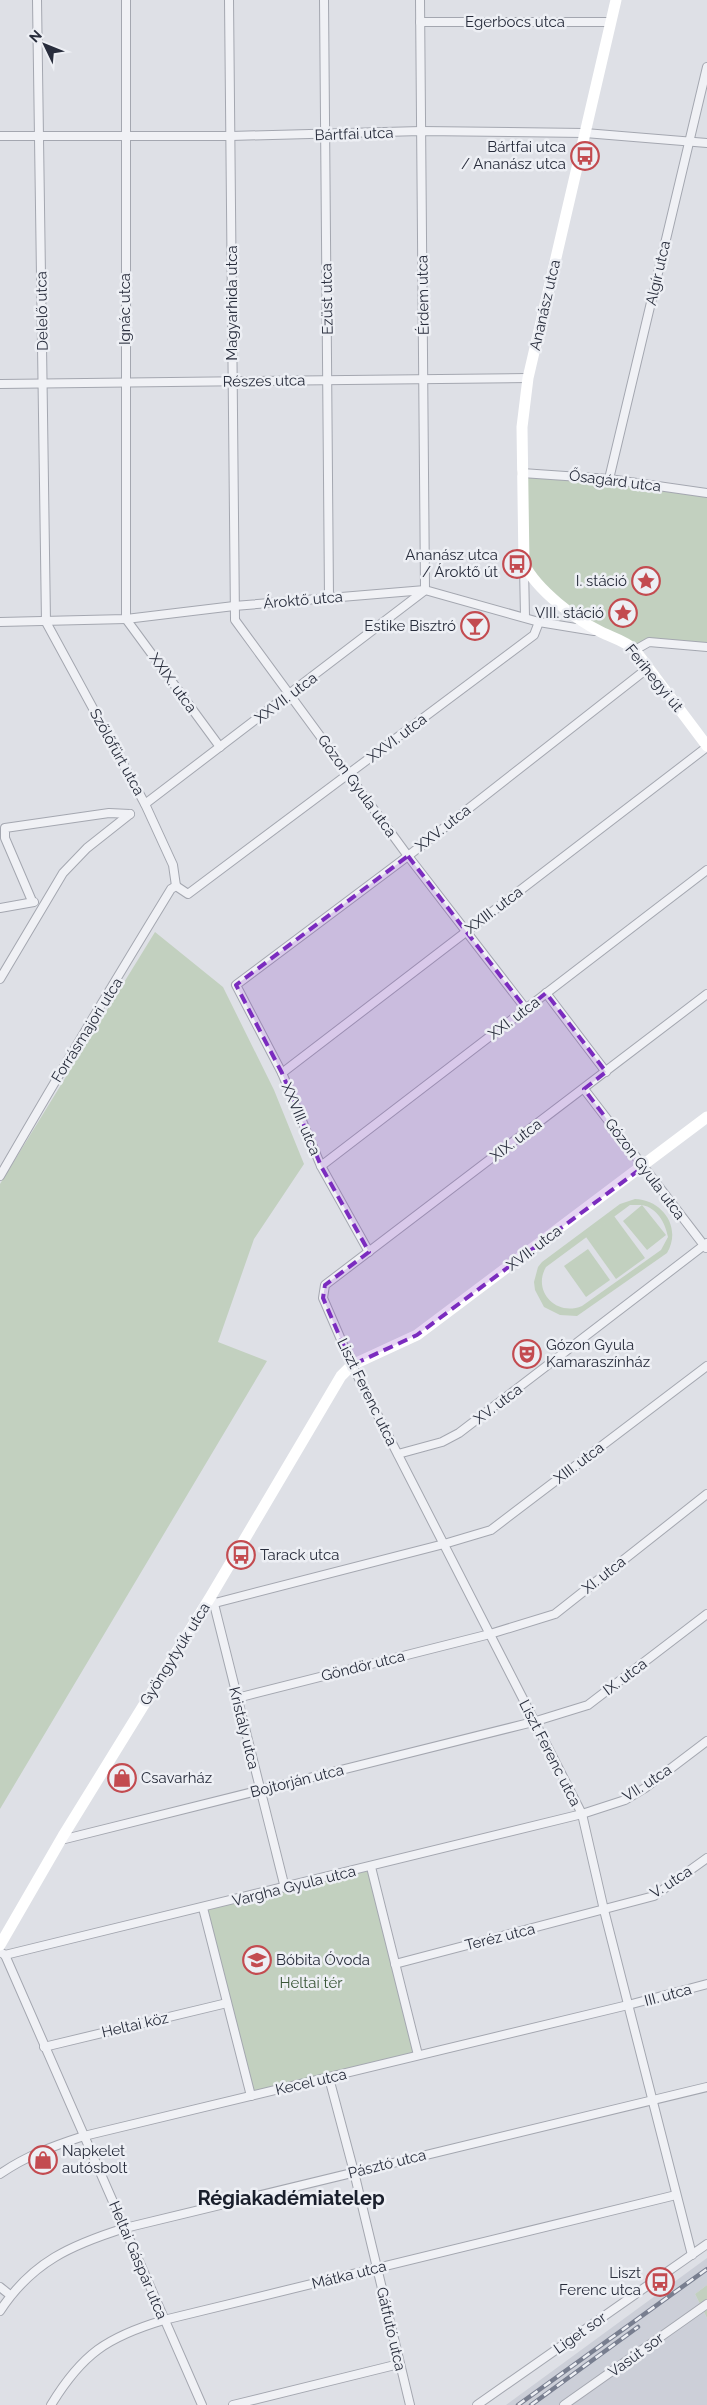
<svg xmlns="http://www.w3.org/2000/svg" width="707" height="2405" viewBox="0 0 707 2405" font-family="Raleway,sans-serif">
  <rect width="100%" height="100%" fill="#dee0e6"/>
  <path fill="#cccfd8" d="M 707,2258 L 707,2285 L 695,2294 L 707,2318 L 707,2405 L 506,2405 Z"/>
  <g fill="#c2d0bf" fill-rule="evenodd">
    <path d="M 522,473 L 707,493 L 707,647 L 649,642 L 635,650 L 601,632 L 530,575 Z"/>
    <path d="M 155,932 L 223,987 L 274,1090 L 304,1164 L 254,1239 L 218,1342 L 267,1361 L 0,1809 L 0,1184 Z"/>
    <path d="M 635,1199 C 663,1200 682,1228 667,1253 L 577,1316 L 560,1315 L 544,1307 L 535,1290 L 534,1282 L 538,1267 L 542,1262 L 620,1204 ZM 630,1205 L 642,1205 L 623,1221 L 647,1250 L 666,1235 L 642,1205 C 657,1208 665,1222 668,1237 L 661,1250 L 582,1306 C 556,1317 532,1291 546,1267 Z"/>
    <path d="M 614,1216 L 645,1258 L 616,1279 L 586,1237 Z"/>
    <path d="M 588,1249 L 610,1280 L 586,1297 L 564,1266 Z"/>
    <path d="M 371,1867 L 418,2055 L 251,2096 L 203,1908 Z"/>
    <path d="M 707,2285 L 707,2318 L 695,2294 Z"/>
  </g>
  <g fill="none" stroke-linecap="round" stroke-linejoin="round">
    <defs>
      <g id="street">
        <path d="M 37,0 L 46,622 L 145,804 L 173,865 L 176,886"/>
        <path d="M 126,0 L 126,619 L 220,747"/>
        <path d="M 229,0 L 235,620 L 408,856 L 526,1009"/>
        <path d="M 324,0 L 329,597"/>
        <path d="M 420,0 L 425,590"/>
        <path d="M 420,22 L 611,22"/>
        <path d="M 0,136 L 231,136 L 421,131 L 585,133 L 707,143"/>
        <path d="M 0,384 L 528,378"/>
        <path d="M 522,473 L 609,479 L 707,493"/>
        <path d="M 609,479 L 707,67"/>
        <path d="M 524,566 L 525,617"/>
        <path d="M 0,622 L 126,619 L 234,606 L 425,590 L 539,622 L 594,631"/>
        <path d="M 635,650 L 649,642 L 707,647"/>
        <path d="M 145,804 L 424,591"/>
        <path d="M 176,886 L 188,894 L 534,635 L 539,622"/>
        <path d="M 32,901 L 5,838 L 5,828 L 109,813 L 130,814"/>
        <path d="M 0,908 L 34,902"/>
        <path d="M 0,979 L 63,873 L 87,848 L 130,814"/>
        <path d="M 546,993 L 606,1072"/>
        <path d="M 282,1073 L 707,747"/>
        <path d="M 584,1089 L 706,1248"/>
        <path d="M 321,1166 L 707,870"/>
        <path d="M 0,1176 C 56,1079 113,984 171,889 L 176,886"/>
        <path d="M 369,1252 L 321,1166 L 282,1073 L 236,985 L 408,856 L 648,668"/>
        <path d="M 398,1454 L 442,1442 L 459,1433 L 707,1243"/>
        <path d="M 213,1600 L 285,1888"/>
        <path d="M 215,1603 L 444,1544 L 491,1530 L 707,1366"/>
        <path d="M 237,1698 L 490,1634 L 555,1614 L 707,1494"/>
        <path d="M 61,1840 L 533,1722 L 588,1705 L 707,1614"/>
        <path d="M 371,1867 L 418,2055"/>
        <path d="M 203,1908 L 251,2096"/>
        <path d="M 0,1952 L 5,1955 L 202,2405"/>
        <path d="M 5,1955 L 582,1814 L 625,1800 L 645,1788 L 707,1741"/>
        <path d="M 395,1964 L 654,1896 L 707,1858"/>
        <path d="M 44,2047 L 227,2003"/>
        <path d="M 329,2078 L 354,2172 L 410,2405"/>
        <path d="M 0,2174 C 26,2156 53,2146 84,2136 L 628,2005 L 707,1984"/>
        <path d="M 692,2255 L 604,1910 L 582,1814 L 352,1365 L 323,1298 L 325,1285 L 707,994"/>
        <path d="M 0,2287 L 10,2295"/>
        <path d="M 0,2311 C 32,2262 71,2245 125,2228 L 707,2087"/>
        <path d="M 51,2405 C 82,2354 107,2337 164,2320 L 676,2195"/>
        <path d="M 233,2405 L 399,2364"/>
        <path d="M 477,2405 L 707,2244"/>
        <path d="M 564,2405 L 707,2304"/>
      </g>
    </defs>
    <use href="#street" stroke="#a4a7b0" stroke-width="10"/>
    <use href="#street" stroke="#f0f1f5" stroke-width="8"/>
    <g stroke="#fff" stroke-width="11">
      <path d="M 616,0 L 528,378 L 522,427 L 524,564 C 537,590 575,619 601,632 C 613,638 624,640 635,650 L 707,746"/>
      <path d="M 0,1945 L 63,1836 L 211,1596 L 341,1376 L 352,1365 L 417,1335 L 707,1117"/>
    </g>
    <defs>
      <g id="rail">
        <path d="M 518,2405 L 707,2269"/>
        <path d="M 531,2405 L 638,2327"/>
      </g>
    </defs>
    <use href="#rail" stroke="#787e8f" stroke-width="4.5"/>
    <use href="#rail" stroke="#edeff4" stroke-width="2.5" stroke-dasharray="8" stroke-linecap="butt"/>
  </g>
  <path fill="#7b2cbf" fill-opacity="0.2" stroke="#7b2cbf" stroke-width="4" stroke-dasharray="10 6" stroke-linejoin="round" d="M 408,856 L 526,1009 L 546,993 L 606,1072 L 584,1089 L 643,1167 L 417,1335 L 352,1365 L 323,1298 L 325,1285 L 369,1252 L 321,1166 L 282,1073 L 236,985 Z"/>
  <defs>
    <symbol id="bus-ring" viewBox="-11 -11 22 22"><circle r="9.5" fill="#edeff4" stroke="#c34b50" stroke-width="1.5"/><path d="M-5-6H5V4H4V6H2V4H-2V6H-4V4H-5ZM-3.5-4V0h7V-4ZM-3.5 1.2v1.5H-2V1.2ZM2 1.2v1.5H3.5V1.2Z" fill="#c34b50"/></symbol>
    <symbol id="sight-ring" viewBox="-11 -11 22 22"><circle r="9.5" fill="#edeff4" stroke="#c34b50" stroke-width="1.5"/><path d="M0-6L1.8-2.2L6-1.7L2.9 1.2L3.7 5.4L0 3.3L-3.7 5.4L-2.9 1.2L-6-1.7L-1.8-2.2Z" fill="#c34b50"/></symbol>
    <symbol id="bar-ring" viewBox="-11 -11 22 22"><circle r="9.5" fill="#edeff4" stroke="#c34b50" stroke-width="1.5"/><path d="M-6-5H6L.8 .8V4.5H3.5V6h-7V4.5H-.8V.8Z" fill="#c34b50"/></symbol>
    <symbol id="theatre-ring" viewBox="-11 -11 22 22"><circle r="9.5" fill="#edeff4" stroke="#c34b50" stroke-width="1.5"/><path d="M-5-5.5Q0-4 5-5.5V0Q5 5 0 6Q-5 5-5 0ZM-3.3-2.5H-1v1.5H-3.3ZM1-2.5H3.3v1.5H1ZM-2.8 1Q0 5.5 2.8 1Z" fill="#c34b50"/></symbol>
    <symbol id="shop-ring" viewBox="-11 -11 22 22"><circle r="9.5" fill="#edeff4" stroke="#c34b50" stroke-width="1.5"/><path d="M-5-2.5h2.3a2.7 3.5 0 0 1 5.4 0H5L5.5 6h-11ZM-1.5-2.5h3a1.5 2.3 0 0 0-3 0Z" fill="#c34b50"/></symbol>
    <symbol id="school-ring" viewBox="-11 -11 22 22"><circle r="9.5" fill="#edeff4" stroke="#c34b50" stroke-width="1.5"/><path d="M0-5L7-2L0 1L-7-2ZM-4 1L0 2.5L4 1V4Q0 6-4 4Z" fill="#c34b50"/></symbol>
  </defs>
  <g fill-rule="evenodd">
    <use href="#bus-ring" x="569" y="140" width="32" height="32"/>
    <use href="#bus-ring" x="501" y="548" width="32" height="32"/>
    <use href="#sight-ring" x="630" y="565" width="32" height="32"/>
    <use href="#sight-ring" x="607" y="597" width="32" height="32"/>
    <use href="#bar-ring" x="459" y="610" width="32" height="32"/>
    <use href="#theatre-ring" x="511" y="1338" width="32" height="32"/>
    <use href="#bus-ring" x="225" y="1539" width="32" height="32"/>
    <use href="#shop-ring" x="106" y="1762" width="32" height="32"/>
    <use href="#school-ring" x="241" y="1944" width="32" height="32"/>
    <use href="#shop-ring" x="27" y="2144" width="32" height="32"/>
    <use href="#bus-ring" x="644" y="2266" width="32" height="32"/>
  </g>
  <g text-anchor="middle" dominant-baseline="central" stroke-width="5" stroke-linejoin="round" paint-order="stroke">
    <g font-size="15" fill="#282d3c" stroke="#edeff4">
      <text x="515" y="22">Egerbocs utca</text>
      <text transform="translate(354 134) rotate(-2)">Bártfai utca</text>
      <text transform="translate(658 273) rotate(-77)">Algír utca</text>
      <text transform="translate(423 295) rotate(-91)">Érdem utca</text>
      <text transform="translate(327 299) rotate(-91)">Ezüst utca</text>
      <text transform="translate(232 303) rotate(-90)">Magyarhida utca</text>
      <text transform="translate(545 305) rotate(-77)">Ananász utca</text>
      <text transform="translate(125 309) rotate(-90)">Ignác utca</text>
      <text transform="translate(42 311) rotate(-91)">Delelő utca</text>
      <text transform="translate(264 381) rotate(-1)">Részes utca</text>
      <text transform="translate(615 481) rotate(7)">Ősagárd utca</text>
      <text transform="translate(303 600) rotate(-5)">Ároktő utca</text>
      <text transform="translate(654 678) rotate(51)">Ferihegyi út</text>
      <text transform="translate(173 683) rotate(54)">XXIX. utca</text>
      <text transform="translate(286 698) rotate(-37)">XXVII. utca</text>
      <text transform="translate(397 738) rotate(-37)">XXVI. utca</text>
      <text transform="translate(117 752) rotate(61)">Szőlőfürt utca</text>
      <text transform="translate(357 786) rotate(54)">Gózon Gyula utca</text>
      <text transform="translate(443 828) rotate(-38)">XXV. utca</text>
      <text transform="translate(494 910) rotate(-37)">XXIII. utca</text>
      <text transform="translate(514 1018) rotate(-37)">XXI. utca</text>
      <text transform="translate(87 1030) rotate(-58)">Forrásmajori utca</text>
      <text transform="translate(301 1119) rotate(67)">XXVIII. utca</text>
      <text transform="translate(516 1140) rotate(-37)">XIX. utca</text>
      <text transform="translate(645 1169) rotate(53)">Gózon Gyula utca</text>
      <text transform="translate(534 1248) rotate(-37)">XVII. utca</text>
      <text transform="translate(367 1392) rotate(64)">Liszt Ferenc utca</text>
      <text transform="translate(498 1404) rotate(-37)">XV. utca</text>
      <text transform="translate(579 1463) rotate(-37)">XIII. utca</text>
      <text transform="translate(604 1575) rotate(-38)">XI. utca</text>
      <text transform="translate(175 1654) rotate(-58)">Gyöngytyúk utca</text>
      <text transform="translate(363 1666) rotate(-14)">Göndör utca</text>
      <text transform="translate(625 1677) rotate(-37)">IX. utca</text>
      <text transform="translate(244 1728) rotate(76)">Kristály utca</text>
      <text transform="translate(550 1753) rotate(63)">Liszt Ferenc utca</text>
      <text transform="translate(297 1781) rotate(-14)">Bojtorján utca</text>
      <text transform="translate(647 1783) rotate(-33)">VII. utca</text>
      <text transform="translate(671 1882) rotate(-33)">V. utca</text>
      <text transform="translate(294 1886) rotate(-14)">Vargha Gyula utca</text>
      <text transform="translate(500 1937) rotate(-14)">Teréz utca</text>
      <text transform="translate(668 1995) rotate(-15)">III. utca</text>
      <text transform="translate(135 2025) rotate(-13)">Heltai köz</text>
      <text transform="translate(311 2082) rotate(-13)">Kecel utca</text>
      <text transform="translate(387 2164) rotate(-14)">Pásztó utca</text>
      <text transform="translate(138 2260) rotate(67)">Heltai Gáspár utca</text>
      <text transform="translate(349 2275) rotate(-14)">Mátka utca</text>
      <text transform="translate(391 2329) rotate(77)">Gátfutó utca</text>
      <text transform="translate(580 2333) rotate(-35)">Liget sor</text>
      <text transform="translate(636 2355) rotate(-36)">Vasút sor</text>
    </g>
    <g font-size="15" fill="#282d3c" stroke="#edeff4" text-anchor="end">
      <text x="566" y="147">Bártfai utca<tspan x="566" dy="17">/ Ananász utca</tspan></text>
      <text x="498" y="555">Ananász utca<tspan x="498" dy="17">/ Ároktő út</tspan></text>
      <text x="627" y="581">I. stáció</text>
      <text x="604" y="613">VIII. stáció</text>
      <text x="456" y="626">Estike Bisztró</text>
      <text x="546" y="1345" text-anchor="start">Gózon Gyula<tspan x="546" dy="17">Kamaraszínház</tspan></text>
      <text x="260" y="1555" text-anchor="start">Tarack utca</text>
      <text x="141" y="1778" text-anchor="start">Csavarház</text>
      <text x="276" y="1960" text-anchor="start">Bóbita Óvoda</text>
      <text x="62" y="2151" text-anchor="start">Napkelet<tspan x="62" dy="17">autósbolt</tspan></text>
      <text x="641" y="2273">Liszt<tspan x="641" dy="17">Ferenc utca</tspan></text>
    </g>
    <g font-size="15" fill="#395637" stroke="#edeff4">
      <text x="311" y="1983">Heltai tér</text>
    </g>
    <g font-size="20" font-weight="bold" fill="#1a1f2c" stroke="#edeff4">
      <text x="291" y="2198">Régiakadémiatelep</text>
    </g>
  </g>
  <g transform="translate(45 45) rotate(313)" stroke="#edeff4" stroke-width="4" paint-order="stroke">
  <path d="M0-4L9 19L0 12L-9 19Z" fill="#282d3c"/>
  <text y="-8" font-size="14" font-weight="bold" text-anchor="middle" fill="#282d3c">N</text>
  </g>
</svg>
